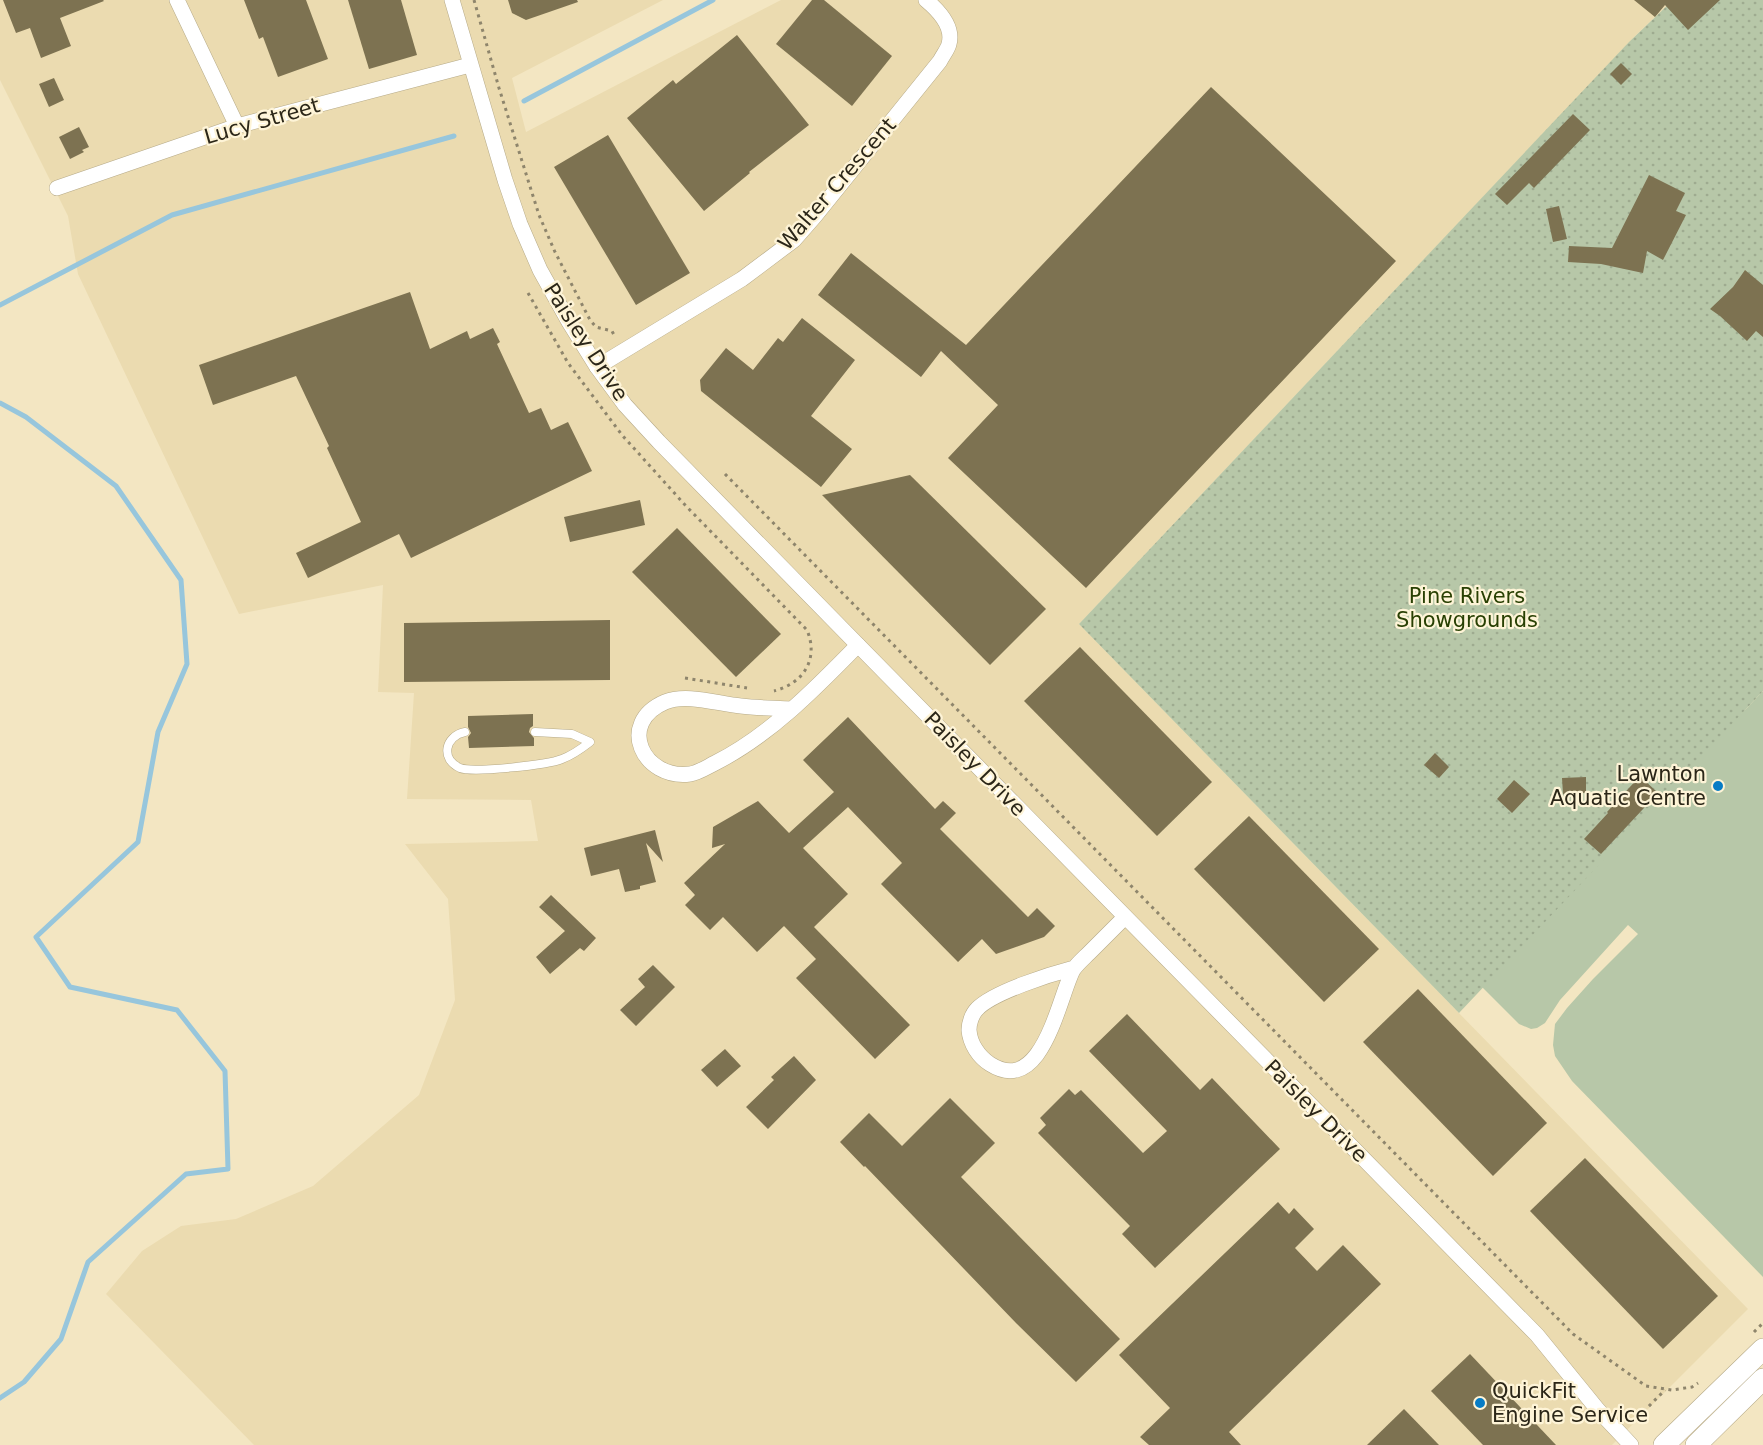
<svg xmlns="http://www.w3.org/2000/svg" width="1763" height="1445" viewBox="0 0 1763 1445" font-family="'DejaVu Sans',sans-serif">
  <defs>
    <pattern id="park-dots" width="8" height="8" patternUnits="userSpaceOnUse" patternTransform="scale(1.5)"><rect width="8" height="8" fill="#b7c7a8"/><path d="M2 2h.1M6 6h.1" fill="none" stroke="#9eab90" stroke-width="1.8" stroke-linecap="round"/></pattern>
  </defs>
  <rect width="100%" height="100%" fill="#f3e6c2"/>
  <path fill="#ebdbb0" d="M 0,0 L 663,0 L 512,78 L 526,132 L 781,0 L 1673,0 L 1636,35 L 1079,624 L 1748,1309 L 1612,1445 L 254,1445 L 106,1294 L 142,1251 L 181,1226 L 236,1219 L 313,1186 L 419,1095 L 455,1000 L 448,899 L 405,844 L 538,841 L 531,800 L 407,799 L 414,693 L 378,692 L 383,585 L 239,614 L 78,274 L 68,216 L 0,80 Z"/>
  <path fill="#b7c7a8" d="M 1763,691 L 1763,1277 L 1572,1081 L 1555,1056 L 1553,1045 L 1555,1024 L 1567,1008 L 1593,979 L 1638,934 L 1628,925 L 1560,1000 L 1545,1023 L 1537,1028 L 1531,1029 L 1519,1024 L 1463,968 L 1747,708 Z"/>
  <path fill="url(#park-dots)" d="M 1673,0 L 1763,0 L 1763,691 L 1459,1013 L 1079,624 L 1629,42 Z"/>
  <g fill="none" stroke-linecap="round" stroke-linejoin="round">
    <g stroke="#97c6dc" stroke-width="5">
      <path d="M 524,101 L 713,0"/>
      <path d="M 0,305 L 172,215 L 454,136"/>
      <path d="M 0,403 L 26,417 L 116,486 L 181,580 L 187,664 L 158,732 L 138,842 L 36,937 L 70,987 L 177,1010 L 225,1071 L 228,1169 L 186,1174 L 88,1262 L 61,1339 L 24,1382 L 0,1398"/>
    </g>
  </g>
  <g fill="#7d7251">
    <path d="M 3,0 L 103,0 L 104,1 L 60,18 L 71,46 L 41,58 L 30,28 L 16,33 Z"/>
    <path d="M 244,0 L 306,0 L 328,59 L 278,77 L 263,37 L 259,39 Z"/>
    <path d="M 348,0 L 401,0 L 417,55 L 369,69 Z"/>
    <path d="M 508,0 L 577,0 L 578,2 L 526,20 L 512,13 Z"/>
    <path d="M 812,0 L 824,0 L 892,56 L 852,106 L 776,44 Z"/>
    <path d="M 1634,0 L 1720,0 L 1688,30 L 1665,5 L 1655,17 Z"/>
    <path d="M 737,35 L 809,125 L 749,172 L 750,173 L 704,211 L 627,118 L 673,80 L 676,84 Z"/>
    <path d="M 1621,63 L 1632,74 L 1621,85 L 1610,74 Z"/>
    <path d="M 54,78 L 64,100 L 49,107 L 39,84 Z"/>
    <path d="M 1211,87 L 1396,261 L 1086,588 L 948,458 L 998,405 L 941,351 L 921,377 L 818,295 L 851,253 L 966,345 Z"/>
    <path d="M 1573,114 L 1590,130 L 1534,188 L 1529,183 L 1507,205 L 1495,194 Z"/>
    <path d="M 79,127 L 89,147 L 82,150 L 84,152 L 70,159 L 59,137 Z"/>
    <path d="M 608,135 L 690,273 L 636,305 L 554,167 Z"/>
    <path d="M 1649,175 L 1685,193 L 1676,211 L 1686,215 L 1663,260 L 1647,251 L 1643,273 L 1601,264 L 1568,262 L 1569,246 L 1612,248 Z"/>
    <path d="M 1559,206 L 1567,239 L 1553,242 L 1546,209 Z"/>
    <path d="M 1745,270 L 1763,285 L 1763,337 L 1756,331 L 1747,341 L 1720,316 L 1710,309 L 1733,287 Z"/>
    <path d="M 410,292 L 430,349 L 467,331 L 470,339 L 493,328 L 500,342 L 497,344 L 529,413 L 541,408 L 551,430 L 568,422 L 592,471 L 411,558 L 399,534 L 308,578 L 296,553 L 361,522 L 327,448 L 329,446 L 296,376 L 213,405 L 199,365 Z"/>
    <path d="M 802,318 L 855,360 L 811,416 L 852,449 L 821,487 L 701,391 L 700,380 L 726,348 L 753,370 L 778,338 L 783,342 Z"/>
    <path d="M 910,475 L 1046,609 L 990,665 L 822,495 Z"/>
    <path d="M 640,500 L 645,525 L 570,542 L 564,517 Z"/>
    <path d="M 677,528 L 781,634 L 736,677 L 632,572 Z"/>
    <path d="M 610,620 L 610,680 L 404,682 L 404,623 Z"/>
    <path d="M 1080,647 L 1212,782 L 1157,836 L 1024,701 Z"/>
    <path d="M 533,714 L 533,726 L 530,728 L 529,732 L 534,738 L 534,746 L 469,748 L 468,737 L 471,733 L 468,727 L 468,716 Z"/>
    <path d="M 848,717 L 935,809 L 943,801 L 956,813 L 940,829 L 1028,917 L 1037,908 L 1055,926 L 1044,937 L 996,954 L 982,939 L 958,962 L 881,884 L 902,863 L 848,807 L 803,848 L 848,894 L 814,927 L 910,1025 L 875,1059 L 796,978 L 816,959 L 784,926 L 757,952 L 723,917 L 710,930 L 685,905 L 695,895 L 684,883 L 725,844 L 712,848 L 713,827 L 758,801 L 789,833 L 834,792 L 803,760 Z"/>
    <path d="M 1435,753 L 1449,767 L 1439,778 L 1424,765 Z"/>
    <path d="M 1640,776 L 1658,793 L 1601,854 L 1584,839 L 1608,813 L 1607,812 Z"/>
    <path d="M 1586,777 L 1586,793 L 1563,794 L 1562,778 Z"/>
    <path d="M 1514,780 L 1530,794 L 1512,813 L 1497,799 Z"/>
    <path d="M 1249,816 L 1379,949 L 1324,1002 L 1194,869 Z"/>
    <path d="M 655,830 L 663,862 L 646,843 L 656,882 L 640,886 L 640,889 L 625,892 L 619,869 L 591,876 L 584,848 Z"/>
    <path d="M 551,895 L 596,938 L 584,951 L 580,948 L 550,974 L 536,957 L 565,931 L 539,907 Z"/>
    <path d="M 653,965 L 675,987 L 636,1026 L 620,1010 L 645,987 L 638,979 Z"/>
    <path d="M 1418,989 L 1547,1123 L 1493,1176 L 1363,1042 Z"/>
    <path d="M 1127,1014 L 1200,1090 L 1212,1078 L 1280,1149 L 1155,1268 L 1122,1234 L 1130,1226 L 1038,1133 L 1046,1125 L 1040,1118 L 1069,1089 L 1075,1095 L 1081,1090 L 1143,1153 L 1167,1131 L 1089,1051 Z"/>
    <path d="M 725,1049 L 741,1066 L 717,1087 L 701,1070 Z"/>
    <path d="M 794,1056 L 816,1080 L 768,1129 L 746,1107 L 774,1080 L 771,1077 Z"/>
    <path d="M 950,1098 L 995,1143 L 961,1177 L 1120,1339 L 1076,1382 L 1016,1323 L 865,1166 L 864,1167 L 840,1142 L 869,1113 L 902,1146 Z"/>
    <path d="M 1585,1158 L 1718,1296 L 1663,1349 L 1530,1211 Z"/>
    <path d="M 1278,1202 L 1289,1214 L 1294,1208 L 1314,1229 L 1295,1248 L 1317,1271 L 1343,1245 L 1381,1284 L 1229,1432 L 1241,1445 L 1149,1445 L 1140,1437 L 1170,1408 L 1119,1355 Z"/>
    <path d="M 1470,1354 L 1556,1445 L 1483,1445 L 1431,1391 Z"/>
    <path d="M 1404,1409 L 1439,1445 L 1367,1445 Z"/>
  </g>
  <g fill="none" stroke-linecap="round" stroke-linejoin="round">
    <defs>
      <path id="service" d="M 465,732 C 445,736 440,759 460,768 C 472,773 548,765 562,759 C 573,755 581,749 590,742 L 572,734 L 535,732"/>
      <g id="minor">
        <path d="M 177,0 L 237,126"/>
        <path d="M 452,0 L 505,180 L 520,224 L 540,270 L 569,322 L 597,367 L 625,405 L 659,442 L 858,645 L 1537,1335 L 1598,1410 L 1631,1445"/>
        <path d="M 57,188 L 237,126 L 470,65"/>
        <path d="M 597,367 L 742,279 L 794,240 L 815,216 L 940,61 C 943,55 948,49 949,44 C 954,26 938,10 926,0"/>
        <path d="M 791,709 C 774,708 758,708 741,706 C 718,704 687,693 665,702 C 616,723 643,780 690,774 C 698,773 707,767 715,763 C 769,736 816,688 858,645"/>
        <path d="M 1074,968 C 1051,974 993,992 977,1009 C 972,1014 969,1023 969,1030 C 970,1044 979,1057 990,1064 C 1042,1097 1058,1000 1073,970 C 1077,964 1084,958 1089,953 C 1101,941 1113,929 1125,917"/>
      </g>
      <g id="secondary">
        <path d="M 1664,1445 L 1763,1349"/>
        <path d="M 1696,1445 L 1763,1379"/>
      </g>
    </defs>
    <use href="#service" stroke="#b6aa88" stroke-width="9"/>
    <use href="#minor" stroke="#b6aa88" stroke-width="16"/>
    <use href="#secondary" stroke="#b6aa88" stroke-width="22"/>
    <g stroke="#8e856c" stroke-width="3" stroke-dasharray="3 4.5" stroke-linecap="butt">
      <path d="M 474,0 L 499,88 L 539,215 L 555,252 L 590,320 L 596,327 L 612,331 L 615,337"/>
      <path d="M 528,293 L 568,363 L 622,435 L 686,506 L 807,630 C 819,659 804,683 774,691"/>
      <path d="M 725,474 L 1573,1334 L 1646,1386 L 1672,1390 L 1692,1387 L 1698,1383"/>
      <path d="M 685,678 L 747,688"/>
      <path d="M 1754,1332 L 1763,1323"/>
      <path d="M 1633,1422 L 1665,1390"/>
    </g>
    <use href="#service" stroke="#fff" stroke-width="8"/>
    <use href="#minor" stroke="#fff" stroke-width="15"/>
    <use href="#secondary" stroke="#fff" stroke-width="21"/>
  </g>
  <g fill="#077cc5" stroke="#fef4d7" stroke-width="2">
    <circle cx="1718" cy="786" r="6"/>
    <circle cx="1480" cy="1403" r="6"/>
  </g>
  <g text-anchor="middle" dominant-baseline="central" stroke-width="4.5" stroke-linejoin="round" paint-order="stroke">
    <g font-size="21" fill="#2b2618" stroke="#fef4d7">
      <text transform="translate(262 121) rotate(-16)">Lucy Street</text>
      <text transform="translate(837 184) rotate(-49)">Walter Crescent</text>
      <text transform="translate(586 342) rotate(57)">Paisley Drive</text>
      <text transform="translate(975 764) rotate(46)">Paisley Drive</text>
      <text transform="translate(1316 1111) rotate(45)">Paisley Drive</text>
    </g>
    <g font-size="21" fill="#294003" stroke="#fef4d7">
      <text x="1467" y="596">Pine Rivers<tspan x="1467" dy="24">Showgrounds</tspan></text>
    </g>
    <g font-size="21" fill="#2b2618" stroke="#fef4d7" text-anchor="end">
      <text x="1706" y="774">Lawnton<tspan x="1706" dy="24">Aquatic Centre</tspan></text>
      <text x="1492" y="1391" text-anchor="start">QuickFit<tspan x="1492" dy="24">Engine Service</tspan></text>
    </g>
  </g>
</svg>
